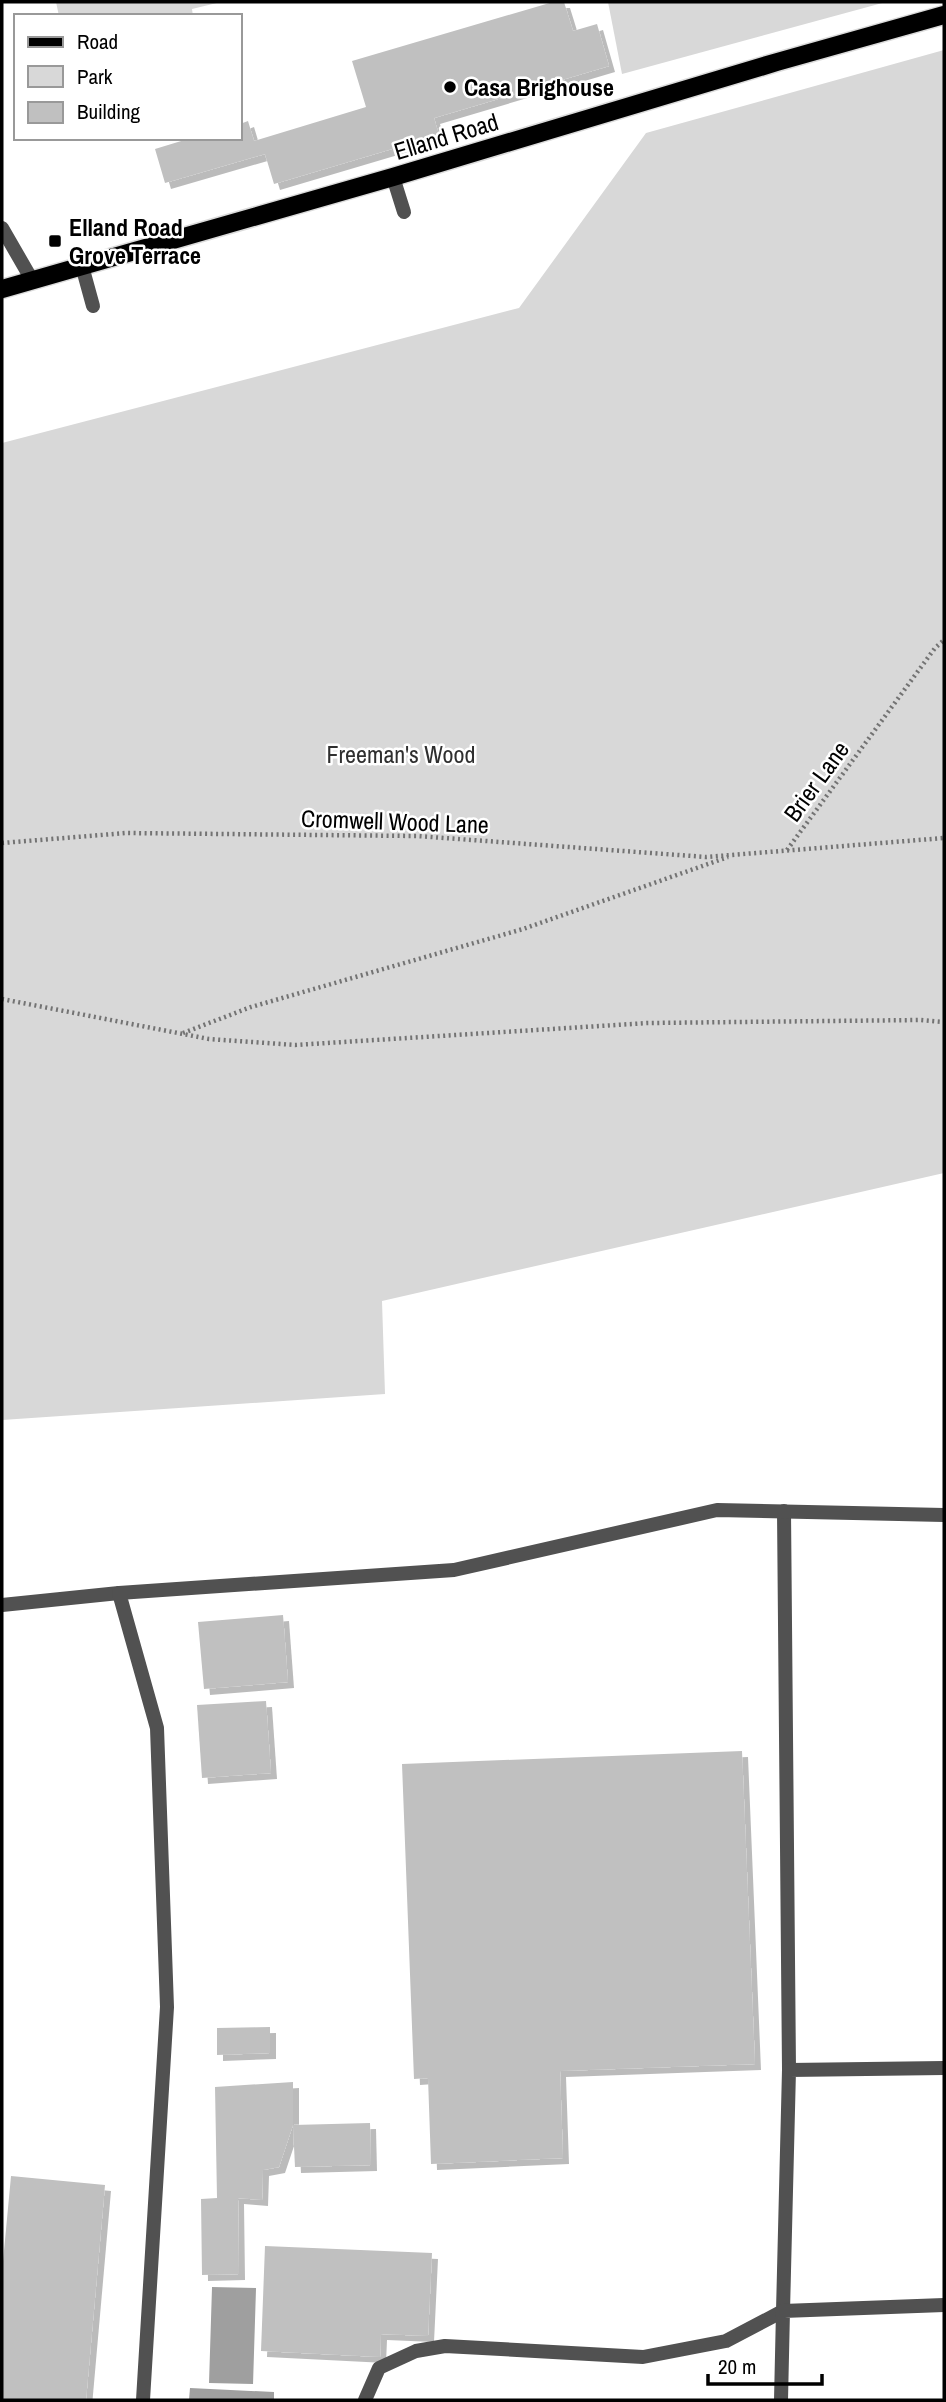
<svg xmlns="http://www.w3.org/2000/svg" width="946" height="2402" viewBox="0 0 946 2402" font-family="'Archivo Narrow',sans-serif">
  <defs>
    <filter id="shadow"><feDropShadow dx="6" dy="6" stdDeviation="0" flood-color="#0004"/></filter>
  </defs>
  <rect width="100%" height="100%" fill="#fff"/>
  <g fill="#d8d8d8">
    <path d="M 56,2 L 221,2 L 192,9 L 193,16 L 59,16 Z"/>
    <path d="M 608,2 L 886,2 L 622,74 Z"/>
    <path d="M 944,50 L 944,1173 L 382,1301 L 385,1394 L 2,1420 L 2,443 L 519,308 L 646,133 Z"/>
  </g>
  <g fill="#9f9f9f">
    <path d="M 212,2287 L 256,2288 L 253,2384 L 209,2383 Z"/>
    <path d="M 190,2388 L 274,2392 L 274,2400 L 189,2400 Z"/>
  </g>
  <g fill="#c0c0c0" filter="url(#shadow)">
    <path d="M 553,2 L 564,2 L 573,31 L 597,24 L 609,66 L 434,118 L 439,135 L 274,184 L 265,154 L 165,183 L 155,149 L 191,138 L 240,138 L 240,124 L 248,121 L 254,141 L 366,107 L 352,61 Z"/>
    <path d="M 283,1615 L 288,1682 L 204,1689 L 198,1622 Z"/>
    <path d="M 266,1701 L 271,1773 L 202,1778 L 197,1705 Z"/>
    <path d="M 742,1751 L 755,2064 L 560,2071 L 563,2158 L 431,2164 L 428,2078 L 414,2079 L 402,1764 Z"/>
    <path d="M 270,2027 L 270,2053 L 217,2055 L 217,2028 Z"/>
    <path d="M 293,2082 L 293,2125 L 279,2167 L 263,2170 L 262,2200 L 238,2198 L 239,2274 L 202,2275 L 201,2199 L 217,2198 L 215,2087 Z"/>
    <path d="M 370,2123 L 371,2165 L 295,2167 L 293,2125 Z"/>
    <path d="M 11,2176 L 105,2185 L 86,2400 L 2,2400 L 2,2272 Z"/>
    <path d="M 265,2246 L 432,2253 L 428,2336 L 381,2334 L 380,2357 L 261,2351 Z"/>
  </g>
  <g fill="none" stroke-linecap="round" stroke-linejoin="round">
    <defs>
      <path id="primary" d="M 2,289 L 393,177 L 777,62 L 944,15"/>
    </defs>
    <use href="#primary" stroke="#dbdbdb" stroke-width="21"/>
    <g stroke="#737373" stroke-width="4.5" stroke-dasharray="2 3.5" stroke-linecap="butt">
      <path d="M 2,843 L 126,833 L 417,836 L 706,857 L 944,838"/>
      <path d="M 787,850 L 935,648 L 944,640"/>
      <path d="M 2,999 L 209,1039 L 295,1045 L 648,1023 L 920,1020 L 944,1022"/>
      <path d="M 183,1033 L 251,1007 L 523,929 L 728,857"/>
    </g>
    <g stroke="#515151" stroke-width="14">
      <path d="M 393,177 L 404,212"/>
      <path d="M 2,228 L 32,280"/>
      <path d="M 82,266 L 93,306"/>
      <path d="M 784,1511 L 789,2070"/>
      <path d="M 2,1605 L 119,1593"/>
      <path d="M 143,2400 L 167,2007 L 157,1728 L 119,1593 L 454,1570 L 717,1510 L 944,1515"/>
      <path d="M 365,2400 L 379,2368 L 416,2351 L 445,2346 L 643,2357 L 726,2341 L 783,2311 L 789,2070 L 944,2068"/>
      <path d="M 781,2400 L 783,2311 L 944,2305"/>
    </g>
    <use href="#primary" stroke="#000" stroke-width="18"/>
  </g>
  <g fill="#000" stroke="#fff" stroke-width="2.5">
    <circle cx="450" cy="87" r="7"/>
    <rect x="48" y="234" width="14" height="14" rx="3.5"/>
  </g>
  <g text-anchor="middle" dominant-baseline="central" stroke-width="5" stroke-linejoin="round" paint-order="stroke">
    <g font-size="24" font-weight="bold" fill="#000" stroke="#fff" text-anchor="start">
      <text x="464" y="87">Casa Brighouse</text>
      <text x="69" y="227">Elland Road<tspan x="69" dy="28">Grove Terrace</tspan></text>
    </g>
    <g font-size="24" fill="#000" stroke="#fff">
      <text transform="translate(446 136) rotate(-17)">Elland Road</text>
      <text transform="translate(816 781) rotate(-54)">Brier Lane</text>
      <text transform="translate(395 821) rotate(2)">Cromwell Wood Lane</text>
    </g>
    <g font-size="24" fill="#2f2f2f" stroke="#fff">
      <text x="401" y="754">Freeman's Wood</text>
    </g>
  </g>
  <rect width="946" height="2402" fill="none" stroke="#000000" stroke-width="7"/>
  <rect x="14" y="14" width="228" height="126" fill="#ffffff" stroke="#999999" stroke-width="2"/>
  <rect x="28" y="37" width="35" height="10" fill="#000000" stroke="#999999" stroke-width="2"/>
  <text x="77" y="49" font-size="21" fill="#000000">Road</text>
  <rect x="28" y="66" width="35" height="21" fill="#d8d8d8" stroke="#999999" stroke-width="2"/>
  <text x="77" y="84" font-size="21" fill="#000000">Park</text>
  <rect x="28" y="102" width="35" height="21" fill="#c0c0c0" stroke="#999999" stroke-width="2"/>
  <text x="77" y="119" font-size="21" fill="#000000">Building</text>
  <path d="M708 2374v10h114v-10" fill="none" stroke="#000000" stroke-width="3.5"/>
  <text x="718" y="2374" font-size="21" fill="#000000" stroke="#ffffff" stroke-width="5" paint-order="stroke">20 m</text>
</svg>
